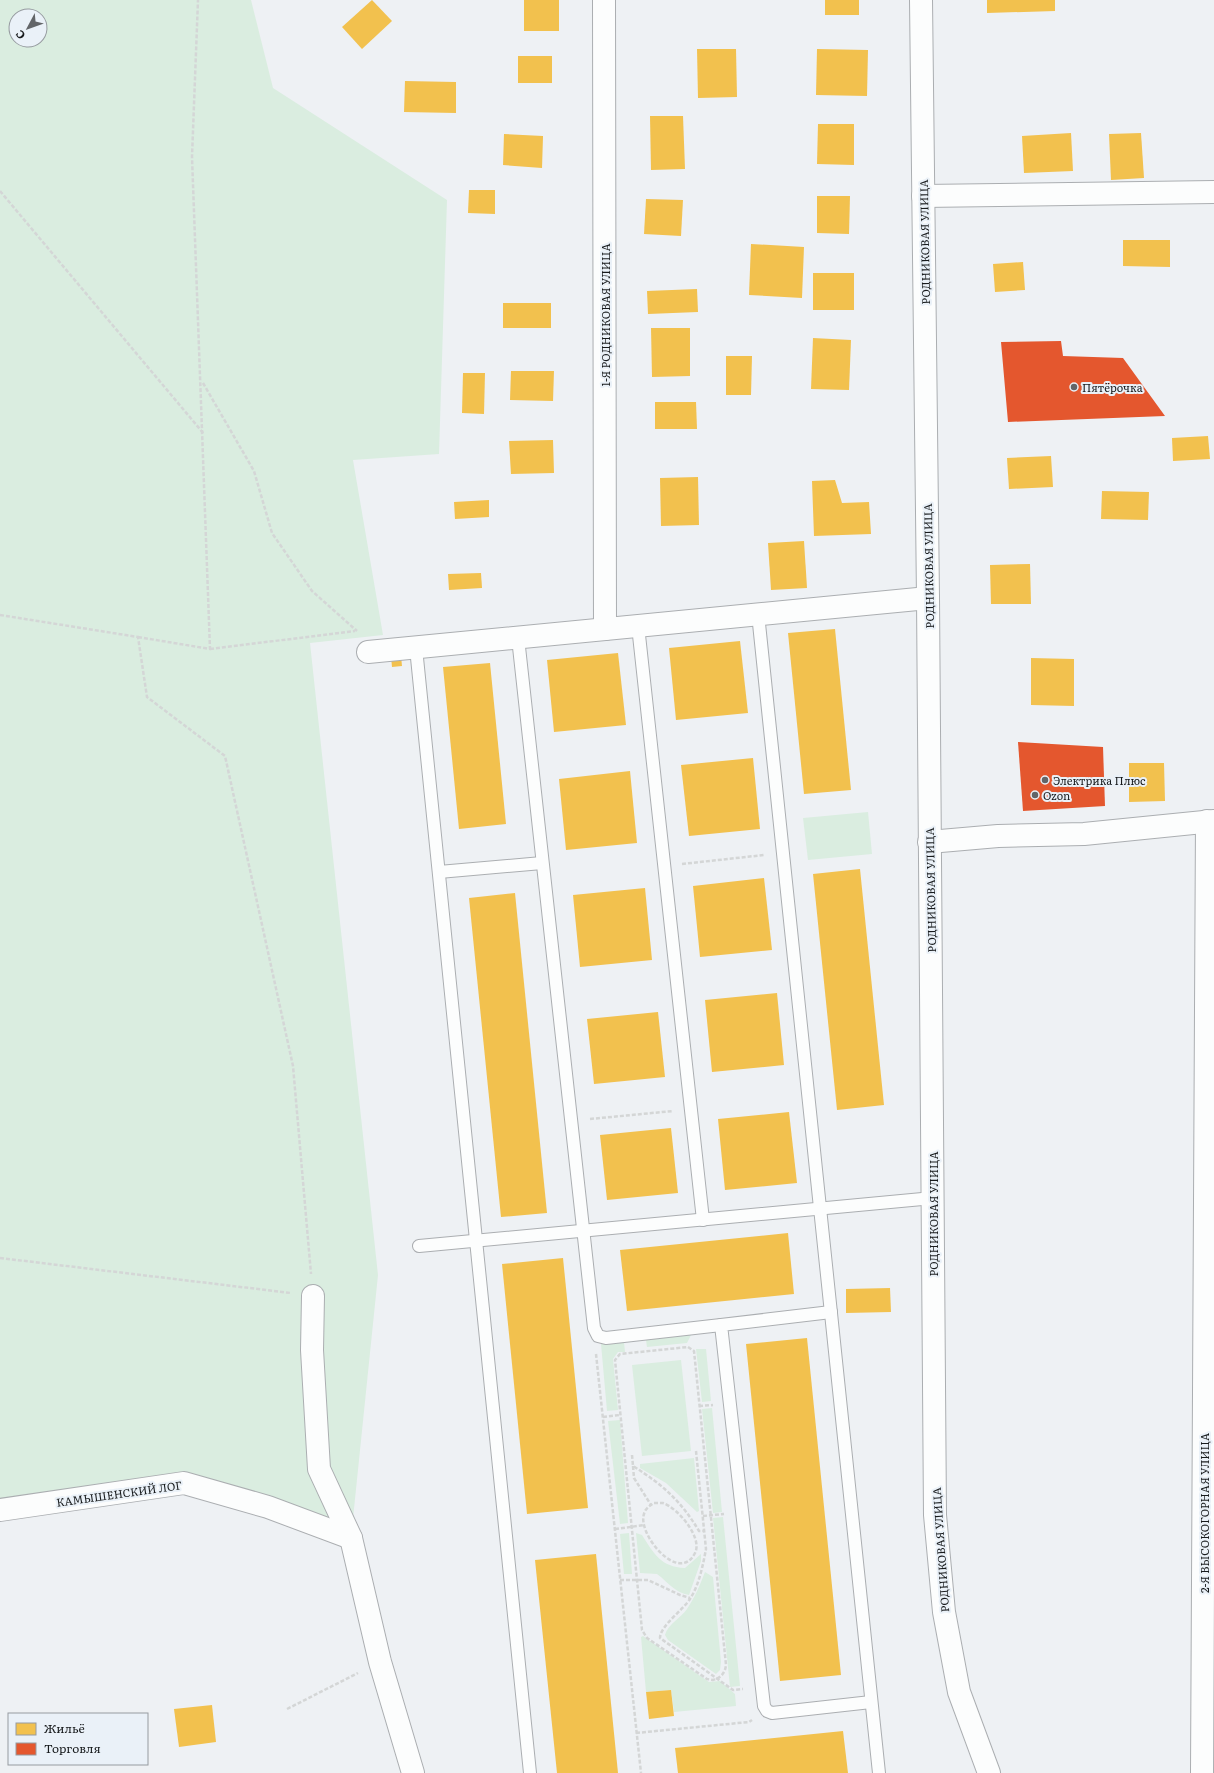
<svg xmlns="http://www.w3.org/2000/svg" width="1214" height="1773" viewBox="0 0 1214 1773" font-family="Literata,serif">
  <rect width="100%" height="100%" fill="#eef1f4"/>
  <g fill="#daede0" fill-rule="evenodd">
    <path d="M 0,0 L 251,0 L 273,88 L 447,200 L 439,454 L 353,460 L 383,635 L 310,643 L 378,1275 L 351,1538 L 184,1483 L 0,1510 ZM 16,16 L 40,16 L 40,40 L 16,40 Z"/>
    <path d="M 868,812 L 872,854 L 808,860 L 803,818 Z"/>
    <path d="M 692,1333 L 687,1343 L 647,1347 L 646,1340 Z"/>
    <path d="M 624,1342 L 625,1352 L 618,1352 L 613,1359 L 618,1410 L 607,1411 L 601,1344 Z"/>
    <path d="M 696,1349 L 706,1349 L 711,1401 L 702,1402 Z"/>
    <path d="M 681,1360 L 691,1451 L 642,1456 L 632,1365 Z"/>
    <path d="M 712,1408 L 722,1512 L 713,1513 L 702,1409 Z"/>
    <path d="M 620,1420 L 628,1523 L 620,1524 L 608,1421 Z"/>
    <path d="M 694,1458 L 699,1511 L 697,1512 L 666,1483 L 640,1468 L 640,1464 Z"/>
    <path d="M 723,1517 L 740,1686 L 730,1687 L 713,1518 Z"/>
    <path d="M 629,1533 L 632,1574 L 624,1574 L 620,1534 Z"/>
    <path d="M 636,1533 L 642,1535 C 654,1554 661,1567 685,1568 L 701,1554 L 701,1561 L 689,1595 C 675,1593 668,1582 657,1574 L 640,1573 Z"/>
    <path d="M 705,1572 L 713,1577 L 721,1662 L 720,1670 L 716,1674 L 668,1640 L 665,1635 C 668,1624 681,1618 687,1609 C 695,1597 700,1585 705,1572 Z"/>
    <path d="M 643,1636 L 709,1682 L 720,1681 L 735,1694 L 736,1706 L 674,1712 L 671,1690 L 646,1692 L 641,1637 Z"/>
  </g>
  <g fill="#f2c14e">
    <path d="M 372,0 L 392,21 L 362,49 L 342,27 Z"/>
    <rect x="524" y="0" width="35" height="31"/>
    <rect x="825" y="0" width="34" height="15"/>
    <path d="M 987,0 L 1055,0 L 1055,11 L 987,13 Z"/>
    <path d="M 697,49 L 736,49 L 737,97 L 698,98 Z"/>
    <path d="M 817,49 L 868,50 L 867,96 L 816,95 Z"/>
    <rect x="518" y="56" width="34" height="27"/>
    <path d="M 405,81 L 456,82 L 456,113 L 404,112 Z"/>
    <path d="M 650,116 L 683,116 L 685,169 L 651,170 Z"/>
    <path d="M 818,124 L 854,124 L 854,165 L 817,164 Z"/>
    <path d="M 1071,133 L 1073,171 L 1024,173 L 1022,136 Z"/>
    <path d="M 1141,133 L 1144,178 L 1111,180 L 1109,134 Z"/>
    <path d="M 504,134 L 543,136 L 542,168 L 503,165 Z"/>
    <path d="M 469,190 L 495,190 L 495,214 L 468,213 Z"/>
    <path d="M 817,196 L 850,196 L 849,234 L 817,233 Z"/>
    <path d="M 646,199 L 683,200 L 681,236 L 644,234 Z"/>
    <path d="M 1123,240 L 1170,240 L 1170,267 L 1123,266 Z"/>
    <path d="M 751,244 L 804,247 L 802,298 L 749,295 Z"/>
    <path d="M 1023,262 L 1025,290 L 995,292 L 993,264 Z"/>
    <rect x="813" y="273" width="41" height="37"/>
    <path d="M 697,289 L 698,312 L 648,314 L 647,291 Z"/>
    <rect x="503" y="303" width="48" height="25"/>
    <path d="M 651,328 L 690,328 L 690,376 L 652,377 Z"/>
    <path d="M 813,338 L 851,340 L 849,390 L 811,389 Z"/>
    <path d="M 726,356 L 752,356 L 751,395 L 726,395 Z"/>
    <path d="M 511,371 L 554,371 L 553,401 L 510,400 Z"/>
    <path d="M 463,373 L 485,373 L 484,414 L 462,413 Z"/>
    <path d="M 655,402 L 696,402 L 697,429 L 655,429 Z"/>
    <path d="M 1208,436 L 1210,459 L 1173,461 L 1172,438 Z"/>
    <path d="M 553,440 L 554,473 L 511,474 L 509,441 Z"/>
    <path d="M 1051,456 L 1053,487 L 1009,489 L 1007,458 Z"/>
    <path d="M 698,477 L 699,525 L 661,526 L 660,478 Z"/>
    <path d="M 835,480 L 842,503 L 869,502 L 871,534 L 814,536 L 812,481 Z"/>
    <path d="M 1102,491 L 1149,492 L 1148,520 L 1101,519 Z"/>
    <path d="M 489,500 L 489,517 L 455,519 L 454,502 Z"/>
    <path d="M 804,541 L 807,588 L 771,590 L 768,543 Z"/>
    <path d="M 1030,564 L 1031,604 L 991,604 L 990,565 Z"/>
    <path d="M 481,573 L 482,588 L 449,590 L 448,574 Z"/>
    <path d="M 835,629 L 851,790 L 804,794 L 788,633 Z"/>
    <path d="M 740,641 L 748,713 L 676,720 L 669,648 Z"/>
    <path d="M 618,653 L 626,725 L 554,732 L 547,660 Z"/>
    <path d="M 401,656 L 402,666 L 392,667 L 391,657 Z"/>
    <path d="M 1031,658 L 1074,659 L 1074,706 L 1031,705 Z"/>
    <path d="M 490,663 L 506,824 L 459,829 L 443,667 Z"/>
    <path d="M 753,758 L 760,829 L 689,836 L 681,765 Z"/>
    <path d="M 1129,763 L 1164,763 L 1165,801 L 1129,802 Z"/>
    <path d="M 630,771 L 637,843 L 566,850 L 559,779 Z"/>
    <path d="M 860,869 L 884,1105 L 837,1110 L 813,874 Z"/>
    <path d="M 764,878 L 772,950 L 700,957 L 693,886 Z"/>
    <path d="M 645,888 L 652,960 L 580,967 L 573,895 Z"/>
    <path d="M 515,893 L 547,1213 L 501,1217 L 469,898 Z"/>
    <path d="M 777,993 L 784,1065 L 712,1072 L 705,1000 Z"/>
    <path d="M 658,1012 L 665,1077 L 594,1084 L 587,1019 Z"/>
    <path d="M 789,1112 L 797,1183 L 725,1190 L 718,1119 Z"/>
    <path d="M 671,1128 L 678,1193 L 607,1200 L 600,1135 Z"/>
    <path d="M 788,1233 L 794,1294 L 627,1311 L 620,1250 Z"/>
    <path d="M 563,1258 L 588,1508 L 527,1514 L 502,1264 Z"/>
    <path d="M 890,1288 L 891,1312 L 846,1313 L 846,1289 Z"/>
    <path d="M 807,1338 L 841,1675 L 780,1681 L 746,1344 Z"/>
    <path d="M 596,1554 L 618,1773 L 557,1773 L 535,1560 Z"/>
    <path d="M 671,1690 L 674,1716 L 649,1719 L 646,1692 Z"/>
    <path d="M 212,1705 L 216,1742 L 179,1747 L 174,1709 Z"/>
    <path d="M 843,1731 L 848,1773 L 678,1773 L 675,1748 Z"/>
  </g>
  <g fill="#e4572e">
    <path d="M 1061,341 L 1063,356 L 1123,358 L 1165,416 L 1008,422 L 1001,342 Z"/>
    <path d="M 1018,742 L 1103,747 L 1105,806 L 1023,811 Z"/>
  </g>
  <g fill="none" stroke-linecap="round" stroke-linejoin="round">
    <defs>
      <g id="lane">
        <path d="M 758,614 L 879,1773"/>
        <path d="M 638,626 L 703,1220"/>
        <path d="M 518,638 L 594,1328 L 598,1336 L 606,1338 L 721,1325"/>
        <path d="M 416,648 L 530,1773"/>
        <path d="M 439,872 L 542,863"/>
        <path d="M 419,1246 L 933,1198"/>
        <path d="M 831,1312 L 721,1325 L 764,1706 L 767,1711 L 772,1713 L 871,1702"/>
      </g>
      <g id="street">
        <path d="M 604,0 L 605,629"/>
        <path d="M 923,196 L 1214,192"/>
        <path d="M 368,652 L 928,598"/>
        <path d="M 929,842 L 998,836 L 1084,834 L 1214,821"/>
        <path d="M 313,1296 L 312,1350 L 319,1469 L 351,1538 L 380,1662 L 413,1773"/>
        <path d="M 0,1510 L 184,1483 L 268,1507 L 351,1538"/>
        <path d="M 1202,1773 L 1207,821"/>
      </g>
      <path id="secondary" d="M 921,0 L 928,598 L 935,1515 L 944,1612 L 959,1692 L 989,1773"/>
    </defs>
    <use href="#lane" stroke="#abaeb1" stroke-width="14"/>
    <use href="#street" stroke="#abaeb1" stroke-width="24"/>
    <use href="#secondary" stroke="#abaeb1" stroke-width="24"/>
    <g stroke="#d4d6d6" stroke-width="2.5" stroke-dasharray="4 2" stroke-linecap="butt">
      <path d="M 0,191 L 204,434"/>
      <path d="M 203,383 L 254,471 L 272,533 L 312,591 L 357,631"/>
      <path d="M 0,615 L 138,637 L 147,697 L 225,756 L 293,1066 L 311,1274"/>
      <path d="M 138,637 L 210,649 L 192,157 L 198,0"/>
      <path d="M 210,649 L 355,631"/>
      <path d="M 682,864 L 764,855"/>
      <path d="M 590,1119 L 673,1111"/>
      <path d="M 0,1258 L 291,1293"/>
      <path d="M 688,1347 L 694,1351 L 726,1665 C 725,1673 721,1678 713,1680 L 707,1679 L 647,1638 L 642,1630 L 615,1360 L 620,1354 Z"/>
      <path d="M 596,1354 L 641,1773"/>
      <path d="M 699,1406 L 713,1405"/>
      <path d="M 603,1417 L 620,1415"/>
      <path d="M 696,1451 L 706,1549 C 703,1565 699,1585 690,1599 C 683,1610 660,1626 660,1638 L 733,1690 L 743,1689"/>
      <path d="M 632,1455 L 633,1466 C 663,1485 681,1501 699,1531 L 704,1531"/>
      <path d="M 633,1466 L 634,1478 L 651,1505"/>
      <path d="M 654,1503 C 656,1503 660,1503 663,1503 C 678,1508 703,1538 695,1553 C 679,1585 637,1534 644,1514 C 645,1509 649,1506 654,1503 Z"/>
      <path d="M 703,1516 L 724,1514"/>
      <path d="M 615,1529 L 645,1525"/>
      <path d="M 620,1580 L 648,1580 L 680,1595 L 690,1598"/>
      <path d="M 287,1709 L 358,1673"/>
      <path d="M 636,1733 L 749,1722 L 752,1720"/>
    </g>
    <use href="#lane" stroke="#fcfdfd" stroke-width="12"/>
    <use href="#street" stroke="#fcfdfd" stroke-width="22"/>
    <use href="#secondary" stroke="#fcfdfd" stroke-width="22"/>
  </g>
  <g fill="#626568" stroke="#eaf1f8" stroke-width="1.5">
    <circle cx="1074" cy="387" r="4"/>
    <circle cx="1045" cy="780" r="4"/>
    <circle cx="1035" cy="795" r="4"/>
  </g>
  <g text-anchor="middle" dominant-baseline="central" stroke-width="4" stroke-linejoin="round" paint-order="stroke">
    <g font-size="11" fill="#171a1c" stroke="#eaf1f8">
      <text transform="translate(924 242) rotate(-91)">РОДНИКОВАЯ УЛИЦА</text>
      <text transform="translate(605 315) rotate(-90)">1-Я РОДНИКОВАЯ УЛИЦА</text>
      <text transform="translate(928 566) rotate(-91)">РОДНИКОВАЯ УЛИЦА</text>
      <text transform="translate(930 890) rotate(-91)">РОДНИКОВАЯ УЛИЦА</text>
      <text transform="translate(933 1214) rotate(-90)">РОДНИКОВАЯ УЛИЦА</text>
      <text transform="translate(119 1493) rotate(-8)">КАМЫШЕНСКИЙ ЛОГ</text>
      <text transform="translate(1204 1513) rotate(-90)">2-Я ВЫСОКОГОРНАЯ УЛИЦА</text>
      <text transform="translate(940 1550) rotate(-94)">РОДНИКОВАЯ УЛИЦА</text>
    </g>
    <g font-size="11" fill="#171a1c" stroke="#eaf1f8" text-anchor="start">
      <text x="1082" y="387">Пятёрочка</text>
      <text x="1053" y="780">Электрика Плюс</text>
      <text x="1043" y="795">Ozon</text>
    </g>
  </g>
  <rect x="8" y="1713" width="140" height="52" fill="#eaf1f8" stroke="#969ba0"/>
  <rect x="16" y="1723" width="20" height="12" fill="#f2c14e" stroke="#969ba0"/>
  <text x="44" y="1733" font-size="12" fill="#171a1c">Жильё</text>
  <rect x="16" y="1743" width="20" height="12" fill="#e4572e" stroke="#969ba0"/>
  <text x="44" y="1753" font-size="12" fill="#171a1c">Торговля</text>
  <g transform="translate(28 28) rotate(229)"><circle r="19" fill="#eaf1f8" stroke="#969ba0"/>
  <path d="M0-3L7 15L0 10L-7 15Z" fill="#626568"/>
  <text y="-6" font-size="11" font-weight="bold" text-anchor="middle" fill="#171a1c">С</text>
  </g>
</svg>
